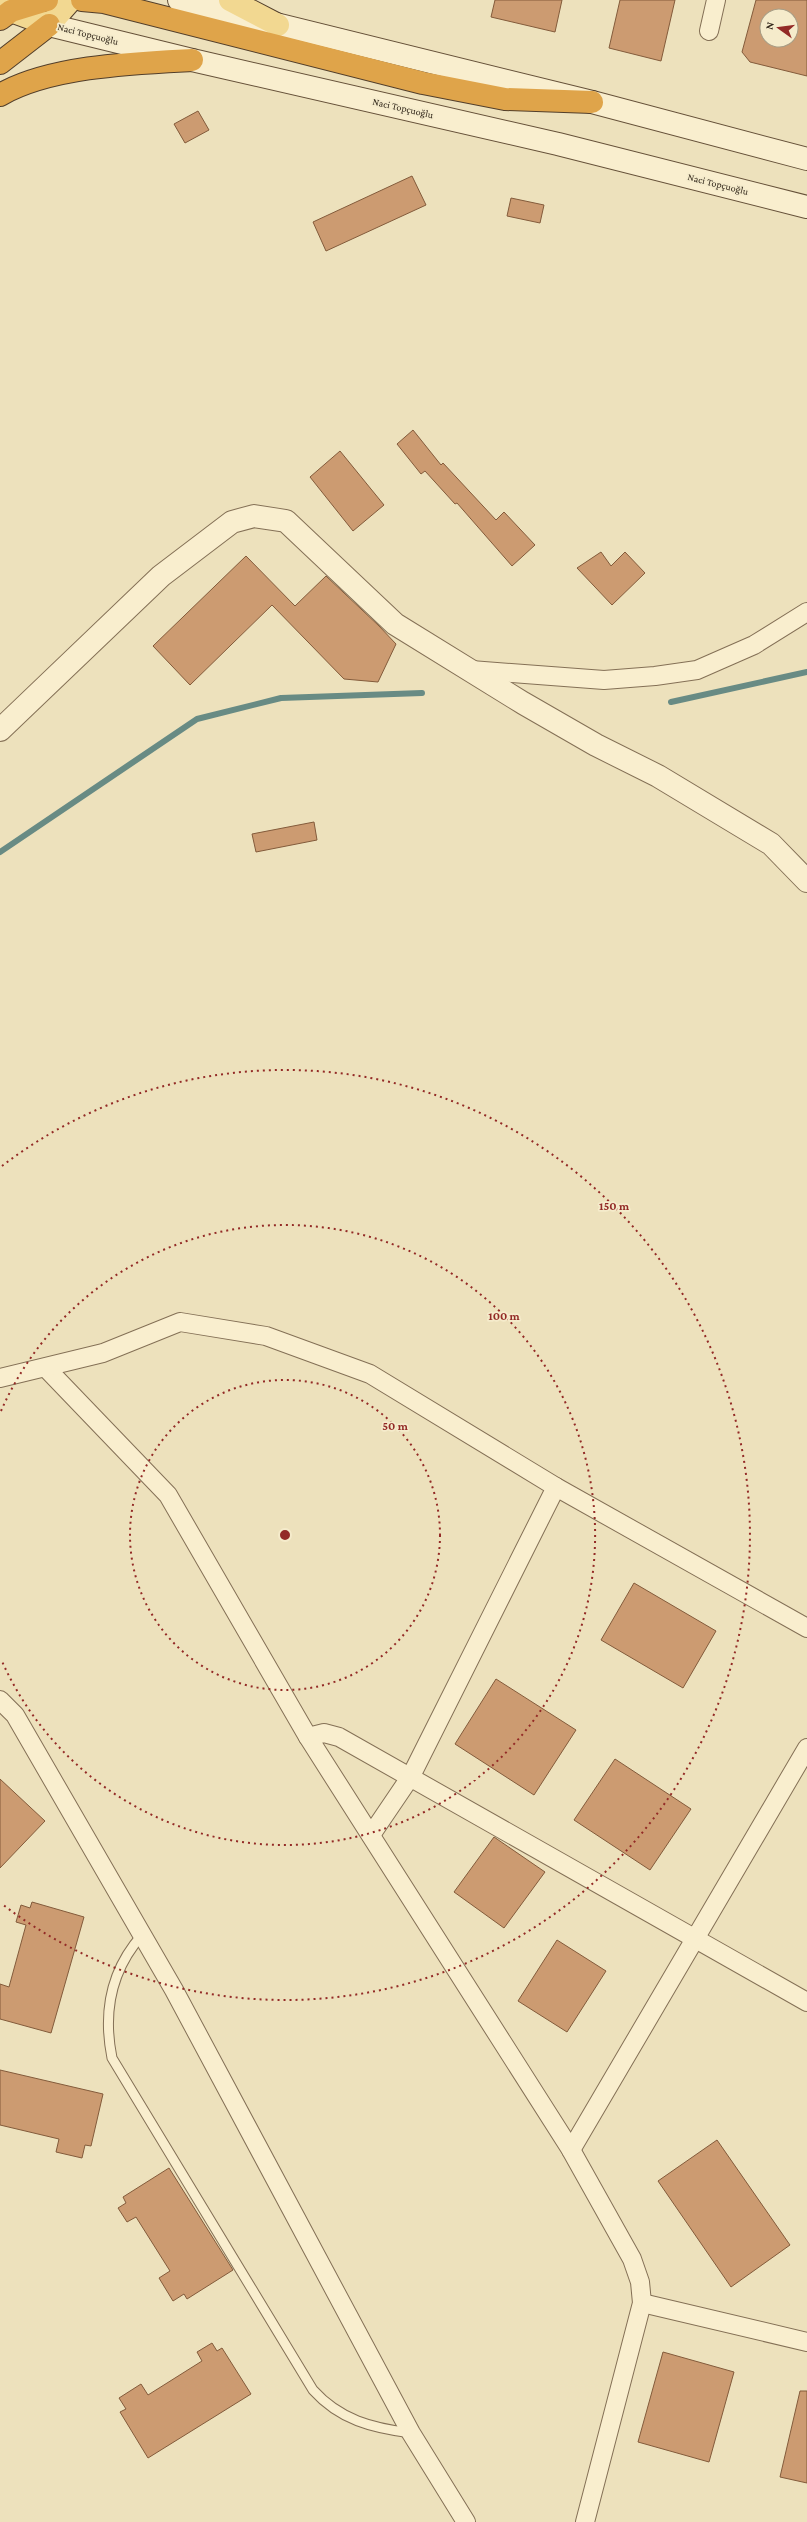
<svg xmlns="http://www.w3.org/2000/svg" width="807" height="2522" viewBox="0 0 807 2522" font-family="'Crimson Pro',serif">
  <rect width="100%" height="100%" fill="#ede1bc"/>
  <g fill="none" stroke-linecap="round" stroke-linejoin="round">
    <g stroke="#688b84" stroke-width="6">
      <path d="M 671,702 L 807,672"/>
      <path d="M 0,852 L 197,719 L 281,698 L 422,693"/>
    </g>
  </g>
  <g fill="#cc9b71" stroke="#835b3b" fill-rule="evenodd">
    <path d="M 495,0 L 562,0 L 555,32 L 491,17 Z"/>
    <path d="M 620,0 L 675,0 L 661,61 L 609,48 Z"/>
    <path d="M 756,0 L 807,0 L 807,76 L 750,62 L 742,52 ZM 767,16 L 791,16 L 791,40 L 767,40 Z"/>
    <path d="M 198,111 L 209,130 L 185,143 L 174,124 Z"/>
    <path d="M 412,176 L 426,205 L 326,251 L 313,222 Z"/>
    <path d="M 511,198 L 544,205 L 540,223 L 507,216 Z"/>
    <path d="M 413,430 L 441,465 L 443,463 L 496,520 L 504,512 L 535,545 L 512,566 L 457,503 L 455,504 L 425,471 L 421,474 L 397,444 Z"/>
    <path d="M 340,451 L 384,505 L 353,531 L 310,477 Z"/>
    <path d="M 601,552 L 611,566 L 625,552 L 645,573 L 612,605 L 577,568 Z"/>
    <path d="M 246,556 L 295,606 L 326,576 L 379,626 L 396,644 L 378,682 L 344,679 L 272,605 L 190,685 L 153,646 Z"/>
    <path d="M 314,822 L 317,840 L 256,852 L 252,834 Z"/>
    <path d="M 634,1583 L 716,1631 L 683,1688 L 601,1640 Z"/>
    <path d="M 496,1679 L 576,1730 L 534,1795 L 455,1744 Z"/>
    <path d="M 615,1759 L 691,1809 L 650,1870 L 574,1820 Z"/>
    <path d="M 0,1779 L 45,1821 L 0,1868 Z"/>
    <path d="M 494,1837 L 545,1872 L 504,1928 L 454,1892 Z"/>
    <path d="M 32,1902 L 84,1917 L 51,2033 L 0,2019 L 0,1984 L 9,1987 L 26,1925 L 16,1922 L 21,1905 L 30,1908 Z"/>
    <path d="M 557,1940 L 606,1971 L 567,2032 L 518,2001 Z"/>
    <path d="M 0,2070 L 103,2094 L 91,2146 L 85,2145 L 82,2158 L 56,2152 L 59,2139 L 0,2125 Z"/>
    <path d="M 717,2140 L 790,2245 L 731,2287 L 658,2181 Z"/>
    <path d="M 169,2168 L 233,2270 L 187,2299 L 184,2294 L 173,2301 L 159,2278 L 170,2271 L 136,2217 L 127,2222 L 118,2208 L 126,2203 L 123,2197 Z"/>
    <path d="M 212,2343 L 217,2351 L 222,2348 L 251,2394 L 148,2458 L 120,2412 L 126,2409 L 119,2398 L 141,2384 L 148,2395 L 202,2361 L 197,2352 Z"/>
    <path d="M 663,2352 L 734,2372 L 709,2462 L 638,2442 Z"/>
    <path d="M 800,2391 L 807,2391 L 807,2483 L 780,2477 Z"/>
  </g>
  <g fill="none" stroke-linecap="round" stroke-linejoin="round">
    <defs>
      <path id="service" d="M 142,1935 C 111,1970 103,2013 112,2058 L 313,2390 C 340,2420 372,2428 411,2433"/>
      <g id="minor">
        <path d="M 709,31 L 716,0"/>
        <path d="M 471,670 L 604,680 L 655,676 L 697,670 L 754,645 L 807,612"/>
        <path d="M 46,1368 L 168,1495 L 308,1737 L 571,2150 L 632,2259 L 640,2282 L 642,2303 L 585,2522"/>
        <path d="M 0,1378 L 103,1353 L 180,1322 L 266,1336 L 370,1374 L 556,1487 L 807,1628"/>
        <path d="M 0,1700 L 15,1715 L 174,1990 L 411,2433 L 466,2522"/>
        <path d="M 308,1737 L 324,1733 L 339,1737 L 807,2002"/>
        <path d="M 371,1835 L 411,1776 L 556,1487"/>
        <path d="M 571,2150 L 807,1748"/>
        <path d="M 642,2303 L 807,2342"/>
      </g>
      <path id="tertiary" d="M 0,730 L 161,576 L 232,522 L 254,516 L 286,521 L 395,624 L 523,703 L 596,745 L 658,776 L 771,844 L 807,881"/>
      <g id="secondary">
        <path d="M 179,0 L 592,102 L 807,159"/>
        <path d="M 49,25 L 192,60 L 558,144 L 807,207"/>
      </g>
      <g id="primary">
        <path d="M 230,0 L 278,25"/>
        <path d="M 0,7 L 49,25 L 71,0"/>
      </g>
      <g id="motorway">
        <path d="M 82,0 L 104,2 L 423,83 L 505,99 L 592,102"/>
        <path d="M 0,19 L 11,11 L 47,0"/>
        <path d="M 0,63 L 49,25"/>
        <path d="M 0,95 C 50,66 135,63 192,60"/>
      </g>
    </defs>
    <use href="#service" stroke="#847056" stroke-width="11"/>
    <use href="#minor" stroke="#847056" stroke-width="20"/>
    <use href="#tertiary" stroke="#847056" stroke-width="24"/>
    <use href="#secondary" stroke="#665139" stroke-width="24"/>
    <use href="#primary" stroke="#523e2a" stroke-width="24"/>
    <use href="#motorway" stroke="#523e2a" stroke-width="24"/>
    <use href="#service" stroke="#f9eece" stroke-width="9"/>
    <use href="#minor" stroke="#f9eece" stroke-width="18"/>
    <use href="#tertiary" stroke="#f9eece" stroke-width="22"/>
    <use href="#secondary" stroke="#f9eece" stroke-width="22"/>
    <use href="#primary" stroke="#f2d891" stroke-width="22"/>
    <use href="#motorway" stroke="#dfa44a" stroke-width="22"/>
  </g>
  <g fill="none" stroke="#932a26" stroke-width="2" stroke-dasharray="2 4">
    <circle cx="285" cy="1535" r="155"/>
    <path d="M1 1411A310 310 0 1 1 1 1659"/>
    <path d="M2 1166A465 465 0 1 1 2 1904"/>
  </g>
  <g text-anchor="middle" dominant-baseline="central" stroke-width="3.5" stroke-linejoin="round" paint-order="stroke">
    <g font-size="10" fill="#33281b" stroke="#f5ebcb">
      <text transform="translate(88 34) rotate(14)">Naci Topçuoğlu</text>
      <text transform="translate(403 108) rotate(13)">Naci Topçuoğlu</text>
      <text transform="translate(718 184) rotate(14)">Naci Topçuoğlu</text>
    </g>
  </g>
  <circle cx="285" cy="1535" r="6" fill="#932a26" stroke="#f5ebcb" stroke-width="2"/>
  <g font-size="12" text-anchor="middle" font-weight="bold" fill="#932a26" stroke="#f5ebcb" stroke-width="3.5" stroke-linejoin="round" paint-order="stroke">
    <text x="614" y="1210">150 m</text>
    <text x="504" y="1320">100 m</text>
    <text x="395" y="1430">50 m</text>
  </g>
  <g transform="translate(779 28) rotate(284)"><circle r="19" fill="#f5ebcb" stroke="#a79d85"/>
  <path d="M0-3L7 15L0 10L-7 15Z" fill="#932a26"/>
  <text y="-6" font-size="11" font-weight="bold" text-anchor="middle" fill="#33281b">N</text>
  </g>
</svg>
